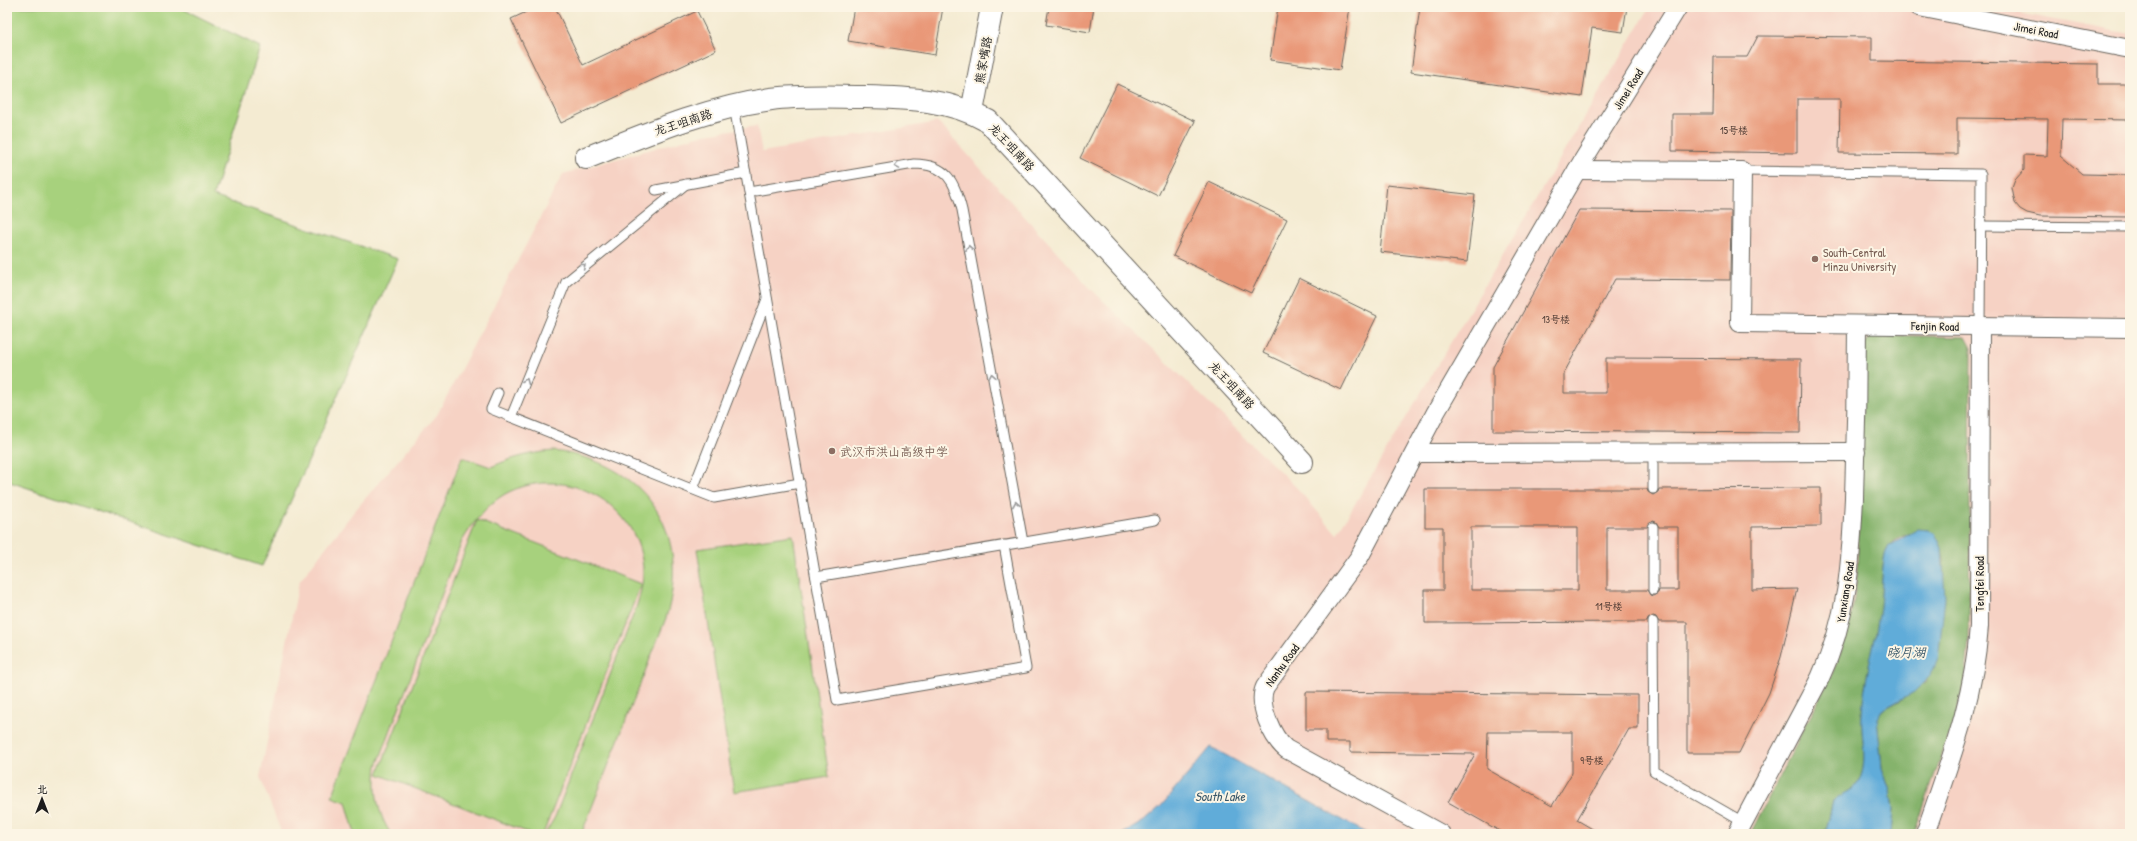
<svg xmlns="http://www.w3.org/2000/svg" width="2137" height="841" viewBox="0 0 2137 841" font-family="'Patrick Hand','LXGW WenKai TC',sans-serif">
  <rect width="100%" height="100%" fill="#fcf5e5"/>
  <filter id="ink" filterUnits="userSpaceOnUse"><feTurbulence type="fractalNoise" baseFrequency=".025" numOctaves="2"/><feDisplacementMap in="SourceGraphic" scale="8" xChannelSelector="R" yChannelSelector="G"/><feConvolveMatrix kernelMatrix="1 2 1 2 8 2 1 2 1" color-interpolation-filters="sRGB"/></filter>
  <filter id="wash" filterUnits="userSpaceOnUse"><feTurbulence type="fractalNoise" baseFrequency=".012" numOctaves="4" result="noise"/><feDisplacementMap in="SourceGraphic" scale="16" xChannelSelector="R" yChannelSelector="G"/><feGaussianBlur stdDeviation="0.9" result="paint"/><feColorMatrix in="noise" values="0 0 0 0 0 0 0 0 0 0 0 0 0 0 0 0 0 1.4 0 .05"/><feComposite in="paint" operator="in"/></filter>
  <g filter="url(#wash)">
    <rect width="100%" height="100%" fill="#f4ebd2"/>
    <path fill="#f6d2c4" d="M 1650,7 L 1986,7 L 2130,34 L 2130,834 L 1368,834 L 1211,747 L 1161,806 L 1144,821 L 1122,834 L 282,834 L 260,777 L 299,582 L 352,514 L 437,415 L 563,174 L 705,134 L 757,126 L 762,152 L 938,122 L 1090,288 L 1296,487 L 1337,534 Z"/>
    <g fill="#a7d17d" stroke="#62764c">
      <path d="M 7,7 L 179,7 L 260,47 L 213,196 L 398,259 L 262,566 L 7,481 Z"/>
      <path d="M 553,451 C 643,461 693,530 666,618 L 583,830 L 581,834 L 545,834 L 555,817 L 636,608 C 641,592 645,577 642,560 C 632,498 560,464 505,494 C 486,505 474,522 462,541 L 377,766 C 374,790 377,813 391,834 L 355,834 L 346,802 L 332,797 L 462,457 L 491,467 C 511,458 530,453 553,451 Z"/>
      <path d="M 477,520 L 641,584 L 543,834 L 532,834 L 378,774 Z"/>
      <path d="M 793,535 L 829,777 L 734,792 L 697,549 Z"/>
    </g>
    <path fill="#85b36c" stroke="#506844" d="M 1871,335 L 1965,337 L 1971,348 L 1969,638 L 1966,675 L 1955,718 L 1914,834 L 1891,834 L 1893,809 L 1890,791 L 1882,768 L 1877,718 L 1882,710 L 1901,700 L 1926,682 L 1944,560 C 1942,548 1940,537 1929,530 C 1912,532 1892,536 1885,554 C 1881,574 1882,595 1879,615 C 1874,648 1864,680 1862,714 C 1860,735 1869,761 1859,781 C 1854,792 1841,793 1833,801 L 1825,834 L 1750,834 L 1832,674 L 1847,636 L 1853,607 L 1857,576 L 1864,346 Z"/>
    <g fill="#61acd9" stroke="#3e647a">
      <path d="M 1918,529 L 1929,530 L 1935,533 L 1942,548 L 1945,598 L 1938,659 L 1931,675 L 1914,692 L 1882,710 L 1877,718 L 1882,768 L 1890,791 L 1893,809 L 1891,834 L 1825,834 L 1833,801 C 1841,793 1854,792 1859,781 C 1869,761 1860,735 1862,714 C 1864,680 1874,648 1879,615 C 1882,595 1881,574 1885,554 L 1889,546 Z"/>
      <path d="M 1211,747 L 1368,834 L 1122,834 L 1144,821 L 1161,806 Z"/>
    </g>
    <g id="blocks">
      <g fill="#e99878" fill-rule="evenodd">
        <path d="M 537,7 L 555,7 L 583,65 L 697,11 L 716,50 L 561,123 L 511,19 Z"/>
        <path d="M 854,7 L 943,7 L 935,55 L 848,41 Z"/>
        <path d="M 1049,7 L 1094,7 L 1090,32 L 1046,25 Z"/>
        <path d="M 1278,7 L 1350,7 L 1340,70 L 1270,60 Z"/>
        <path d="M 1420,7 L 1627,7 L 1623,32 L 1592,28 L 1582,97 L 1411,72 Z"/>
        <path d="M 1758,36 L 1872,37 L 1872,61 L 2098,64 L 2098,84 L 2130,84 L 2130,120 L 2062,119 L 2061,156 L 2082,174 L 2130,175 L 2130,217 L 2040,216 L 2027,213 L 2020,209 L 2015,203 L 2012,188 L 2015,180 L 2024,170 L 2024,155 L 2047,156 L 2048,119 L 1957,118 L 1957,154 L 1839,153 L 1840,99 L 1797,99 L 1797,153 L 1672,151 L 1672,114 L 1713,114 L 1714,57 L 1747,57 Z"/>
        <path d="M 1117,84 L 1195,121 L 1158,196 L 1080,158 Z"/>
        <path d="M 1209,182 L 1287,219 L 1251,293 L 1173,256 Z"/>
        <path d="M 1387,185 L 1475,195 L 1467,262 L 1380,252 Z"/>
        <path d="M 1579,210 L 1731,211 L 1730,280 L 1615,279 L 1564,373 L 1564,393 L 1606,393 L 1606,358 L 1801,359 L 1800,433 L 1493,431 L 1493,367 Z"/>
        <path d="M 1299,278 L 1377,316 L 1341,390 L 1263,353 Z"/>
        <path d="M 1821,488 L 1821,526 L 1752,527 L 1752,590 L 1797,589 L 1781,657 L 1769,693 L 1739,753 L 1687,753 L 1687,622 L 1659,622 L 1656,617 L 1653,616 L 1648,619 L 1647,622 L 1425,623 L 1425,590 L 1443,590 L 1443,527 L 1425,527 L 1425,489 L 1647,489 L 1648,492 L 1653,495 L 1658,492 L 1659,489 ZM 1653,521 L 1656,522 L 1659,527 L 1678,527 L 1678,590 L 1659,590 L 1658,593 L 1653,596 L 1650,595 L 1647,590 L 1607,590 L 1607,527 L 1647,527 ZM 1471,527 L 1578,527 L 1578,590 L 1471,590 Z"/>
        <path d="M 1306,692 L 1638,695 L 1638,729 L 1629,729 L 1577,820 L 1601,834 L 1505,834 L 1448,802 L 1475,754 L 1350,752 L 1350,742 L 1326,742 L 1326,730 L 1306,730 ZM 1488,732 L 1572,732 L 1572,773 L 1552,806 L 1487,769 Z"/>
      </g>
    </g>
  </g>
  <g filter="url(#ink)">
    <use href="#blocks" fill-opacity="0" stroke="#68645c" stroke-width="1"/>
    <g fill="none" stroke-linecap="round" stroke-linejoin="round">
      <defs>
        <g id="service">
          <path d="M 734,106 L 837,700 L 1026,668 L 1004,545"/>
          <path d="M 1742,171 L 1981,174 L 1980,327"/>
          <path d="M 656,190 L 746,173"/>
          <path d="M 749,192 L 914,164 C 947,164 955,182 962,210 L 1023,542"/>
          <path d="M 1981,226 L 2130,227"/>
          <path d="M 498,393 L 491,409 L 714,498 L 800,483"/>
          <path d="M 511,417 L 566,282 L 686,184"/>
          <path d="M 1653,453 L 1653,489"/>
          <path d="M 693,489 L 767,299"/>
          <path d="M 1653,527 L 1653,590"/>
          <path d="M 816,577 L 1155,520"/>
          <path d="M 1653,622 L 1654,771 L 1743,822"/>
        </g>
        <g id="minor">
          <path d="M 1919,7 L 2130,49"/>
          <path d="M 1577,170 L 1742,171 L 1740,323 L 2130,328"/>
          <path d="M 1415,453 L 1856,452"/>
          <path d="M 1441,834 L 1286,749 C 1272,737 1257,704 1265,687 L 1360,556 L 1436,412 L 1577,170 L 1678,7"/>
          <path d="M 1737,834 L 1820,678 C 1848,618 1851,562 1854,498 C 1856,440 1857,382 1857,325"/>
          <path d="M 1925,834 C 1949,763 1974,702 1979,626 L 1980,327"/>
        </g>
        <g id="tertiary">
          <path d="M 972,112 L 992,7"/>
          <path d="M 586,158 C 646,134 706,108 771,99 C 802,95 834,97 865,97 C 908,98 950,99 988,121 L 1302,462"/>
        </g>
      </defs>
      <use href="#service" stroke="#68645c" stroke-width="11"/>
      <use href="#minor" stroke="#68645c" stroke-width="20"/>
      <use href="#tertiary" stroke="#68645c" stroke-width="24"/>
      <use href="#service" stroke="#fff" stroke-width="9"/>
      <use href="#minor" stroke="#fff" stroke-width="18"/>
      <use href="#tertiary" stroke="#fff" stroke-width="22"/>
    </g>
    <defs><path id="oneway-chevron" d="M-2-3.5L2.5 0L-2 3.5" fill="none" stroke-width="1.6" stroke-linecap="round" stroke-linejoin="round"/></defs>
    <g stroke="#999">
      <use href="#oneway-chevron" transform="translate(897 166) rotate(170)"/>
      <use href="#oneway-chevron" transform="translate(969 248) rotate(-100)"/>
      <use href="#oneway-chevron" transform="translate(583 266) rotate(-38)"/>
      <use href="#oneway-chevron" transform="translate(992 376) rotate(-100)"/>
      <use href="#oneway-chevron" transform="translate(526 381) rotate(-68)"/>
      <use href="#oneway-chevron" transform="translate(1016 504) rotate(-100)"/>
    </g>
  </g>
  <g fill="#8d6e63" stroke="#fcf5e5" stroke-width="1.5">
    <circle cx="1815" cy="259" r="4"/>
    <circle cx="832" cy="451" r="4"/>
  </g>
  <g text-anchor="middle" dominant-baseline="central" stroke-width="4" stroke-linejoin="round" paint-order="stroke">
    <g font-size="10" fill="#4f3b33">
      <text x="1734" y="130">15号楼</text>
      <text x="1556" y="319">13号楼</text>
      <text x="1609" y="606">11号楼</text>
      <text x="1592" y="760">9号楼</text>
    </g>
    <g font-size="12" fill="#1c1c1c" stroke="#fcf5e5">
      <text transform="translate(2036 30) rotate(11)">Jimei Road</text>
      <text transform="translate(983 60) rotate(-80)">熊家嘴路</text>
      <text transform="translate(1628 89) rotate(-58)">Jimei Road</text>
      <text transform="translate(683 122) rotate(-18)">龙王咀南路</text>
      <text transform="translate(1012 147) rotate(47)">龙王咀南路</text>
      <text transform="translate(1935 326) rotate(1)">Fenjin Road</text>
      <text transform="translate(1232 385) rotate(47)">龙王咀南路</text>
      <text transform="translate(1979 584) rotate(-90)">Tengfei Road</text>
      <text transform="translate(1845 592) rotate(-81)">Yunxiang Road</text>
      <text transform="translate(1282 665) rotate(-54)">Nanhu Road</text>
    </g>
    <g font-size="12" fill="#785e54" stroke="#fcf5e5" text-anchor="start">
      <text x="1823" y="252">South-Central<tspan x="1823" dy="14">Minzu University</tspan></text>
      <text x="840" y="451">武汉市洪山高级中学</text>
    </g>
    <g font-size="13" font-style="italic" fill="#385668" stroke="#fcf5e5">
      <text x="1906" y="652">晓月湖</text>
      <text x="1220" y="796">South Lake</text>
    </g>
  </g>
  <rect width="2137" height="841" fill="none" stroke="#fcf5e5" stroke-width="24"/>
  <g transform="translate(42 799)" stroke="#fcf5e5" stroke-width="3" paint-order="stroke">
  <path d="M0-3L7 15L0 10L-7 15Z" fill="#1c1c1c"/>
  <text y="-6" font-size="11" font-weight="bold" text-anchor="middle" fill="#1c1c1c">北</text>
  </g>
</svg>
